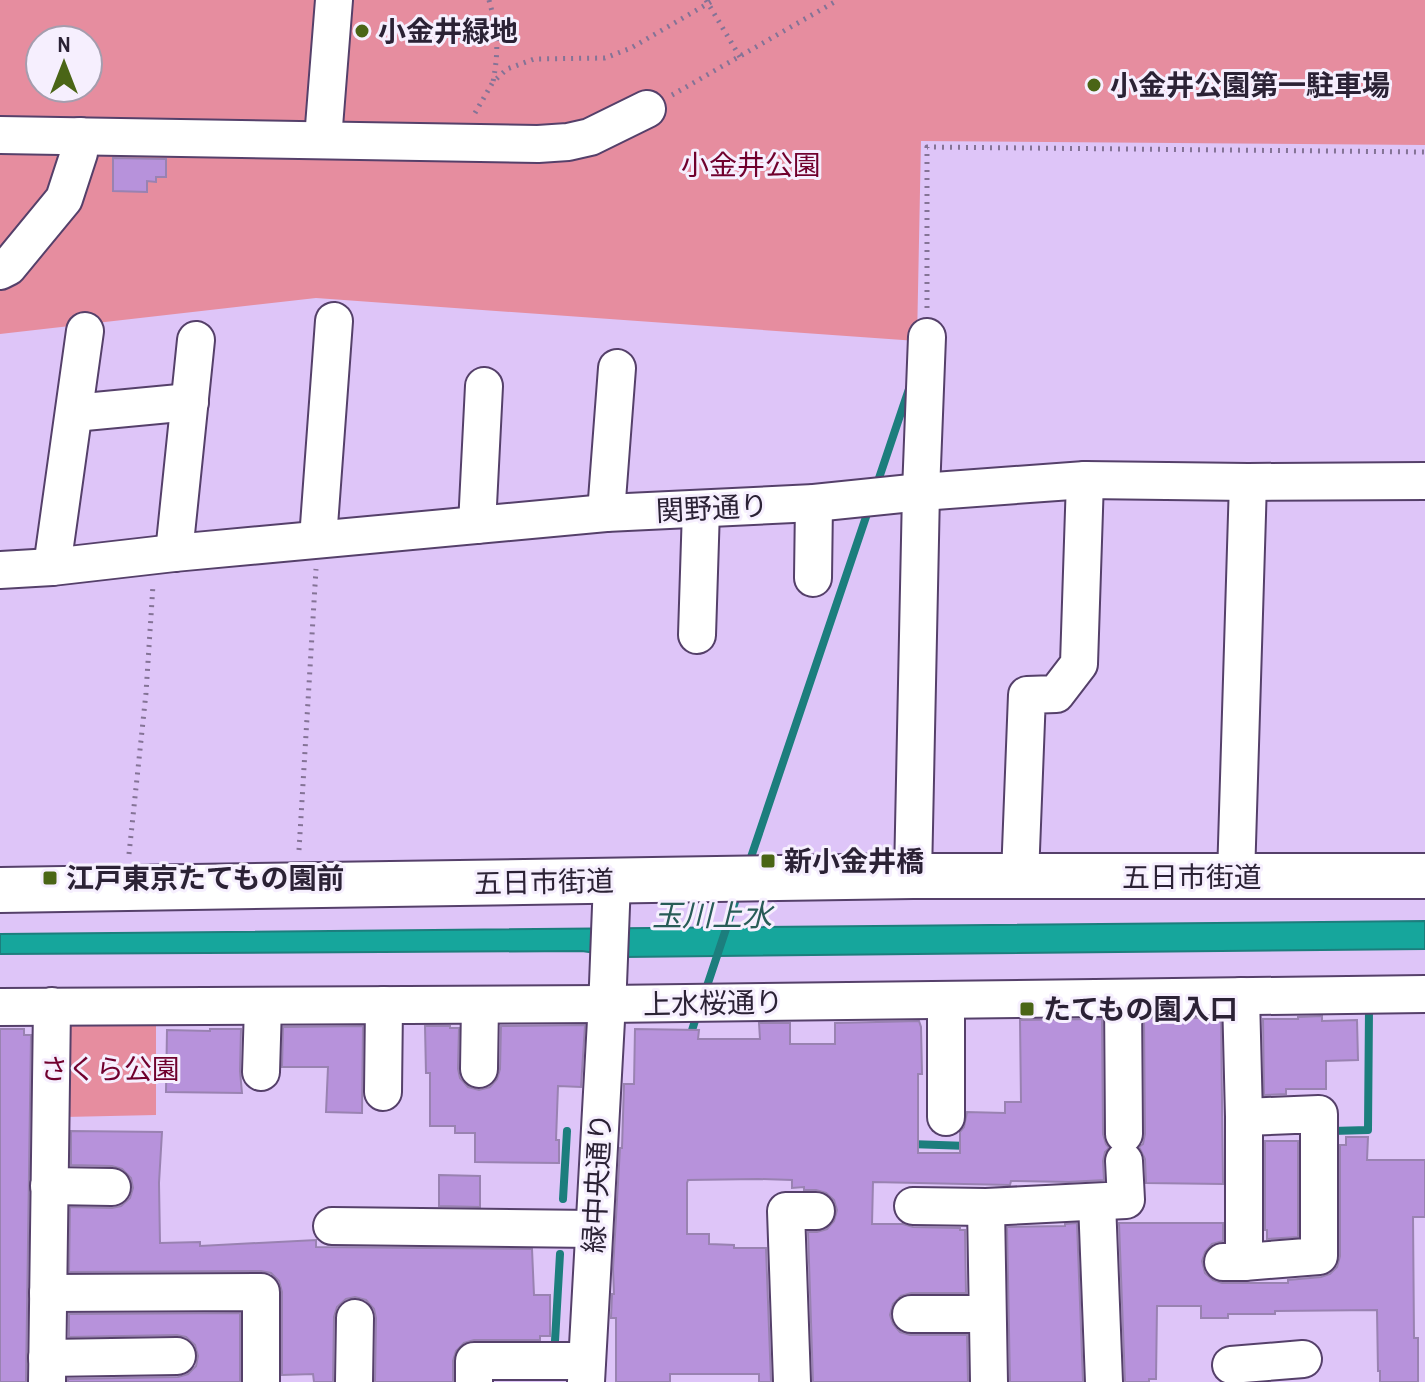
<svg xmlns="http://www.w3.org/2000/svg" width="1425" height="1382" viewBox="0 0 1425 1382" font-family="'Archivo Narrow','Noto Sans JP',sans-serif">
  <rect width="100%" height="100%" fill="#dec5f8"/>
  <g fill="#e68d9f" fill-rule="evenodd">
    <path d="M 0,0 L 1425,0 L 1425,145 L 921,141 L 917,341 L 316,298 L 0,334 ZM 40,40 L 88,40 L 88,88 L 40,88 Z"/>
    <path d="M 156,1023 L 156,1115 L 64,1117 L 63,1024 Z"/>
  </g>
  <path fill="#16a69c" stroke="#1c7e7d" stroke-width="2" d="M 1425,921 L 1425,949 L 623,957 L 582,951 L 0,954 L 0,934 Z"/>
  <g fill="none" stroke-linecap="round" stroke-linejoin="round">
    <g stroke="#1c7e7d" stroke-width="8">
      <path d="M 876,487 L 910,386"/>
      <path d="M 748,866 L 869,508"/>
      <path d="M 704,995 L 739,890"/>
      <path d="M 689,1040 L 698,1011"/>
      <path d="M 1332,1131 L 1368,1130 L 1369,1009 L 1376,1009"/>
      <path d="M 910,1144 L 968,1146"/>
      <path d="M 563,1199 L 567,1131"/>
      <path d="M 555,1341 L 560,1254"/>
    </g>
  </g>
  <g fill="#b792db" stroke="#9982b1" stroke-width="2">
    <path d="M 113,158 L 166,159 L 166,177 L 156,177 L 156,182 L 147,181 L 147,192 L 113,191 Z"/>
    <path d="M 1322,1016 L 1322,1021 L 1357,1020 L 1358,1060 L 1326,1061 L 1326,1089 L 1286,1089 L 1286,1094 L 1264,1095 L 1263,1019 L 1298,1019 L 1298,1017 Z"/>
    <path d="M 1144,1018 L 1221,1018 L 1223,1184 L 1146,1183 L 1145,1159 L 1139,1147 L 1143,1144 L 1145,1134 Z"/>
    <path d="M 1102,1019 L 1103,1134 L 1106,1144 L 1109,1148 L 1105,1152 L 1103,1161 L 1104,1180 L 1069,1182 L 1011,1181 L 1010,1185 L 873,1182 L 872,1224 L 903,1224 L 913,1227 L 960,1228 L 960,1230 L 965,1230 L 966,1293 L 911,1293 L 901,1296 L 893,1304 L 890,1315 L 893,1324 L 900,1332 L 910,1335 L 967,1335 L 968,1382 L 813,1382 L 808,1232 L 817,1232 L 827,1229 L 834,1221 L 837,1210 L 834,1200 L 826,1193 L 816,1190 L 804,1190 L 804,1187 L 792,1188 L 792,1180 L 758,1179 L 688,1180 L 687,1183 L 687,1234 L 709,1234 L 709,1244 L 734,1245 L 734,1248 L 766,1248 L 771,1382 L 759,1382 L 759,1374 L 670,1374 L 670,1382 L 616,1382 L 616,1318 L 611,1318 L 612,1294 L 614,1294 L 613,1269 L 620,1148 L 622,1148 L 624,1084 L 634,1084 L 635,1029 L 699,1030 L 698,1039 L 760,1039 L 759,1023 L 790,1023 L 790,1044 L 835,1044 L 835,1023 L 919,1021 L 921,1027 L 922,1074 L 918,1074 L 918,1153 L 960,1153 L 960,1132 L 964,1127 L 967,1112 L 1005,1113 L 1005,1102 L 1021,1102 L 1020,1020 Z"/>
    <path d="M 585,1025 L 581,1087 L 558,1086 L 556,1140 L 559,1140 L 559,1163 L 475,1162 L 475,1133 L 455,1133 L 455,1126 L 430,1126 L 430,1073 L 426,1073 L 425,1026 L 450,1026 L 450,1028 L 459,1028 L 458,1069 L 460,1078 L 468,1087 L 479,1090 L 490,1087 L 497,1079 L 500,1069 L 501,1026 Z"/>
    <path d="M 363,1026 L 362,1113 L 326,1112 L 328,1067 L 282,1067 L 283,1027 Z"/>
    <path d="M 0,1029 L 24,1029 L 24,1035 L 31,1035 L 26,1382 L 0,1382 Z"/>
    <path d="M 210,1029 L 241,1029 L 240,1071 L 242,1093 L 166,1092 L 167,1030 L 210,1031 Z"/>
    <path d="M 71,1131 L 162,1132 L 159,1183 L 160,1243 L 200,1242 L 200,1246 L 316,1240 L 316,1247 L 532,1249 L 534,1295 L 550,1295 L 550,1336 L 540,1336 L 540,1340 L 474,1340 L 464,1343 L 456,1351 L 453,1361 L 453,1382 L 375,1382 L 376,1318 L 374,1309 L 366,1300 L 355,1297 L 346,1299 L 337,1307 L 334,1317 L 333,1382 L 314,1382 L 313,1374 L 282,1375 L 282,1292 L 279,1281 L 271,1273 L 261,1271 L 69,1272 L 70,1207 L 112,1208 L 121,1206 L 130,1198 L 133,1188 L 131,1178 L 122,1169 L 112,1166 L 71,1165 Z"/>
    <path d="M 1346,1137 L 1368,1137 L 1367,1160 L 1425,1160 L 1425,1217 L 1413,1217 L 1414,1338 L 1418,1338 L 1418,1382 L 1380,1382 L 1380,1371 L 1378,1371 L 1377,1310 L 1275,1311 L 1275,1314 L 1228,1314 L 1228,1318 L 1201,1318 L 1201,1306 L 1157,1306 L 1156,1379 L 1149,1379 L 1149,1382 L 1125,1382 L 1119,1223 L 1223,1223 L 1223,1241 L 1212,1244 L 1205,1252 L 1202,1261 L 1205,1273 L 1213,1280 L 1222,1283 L 1288,1283 L 1288,1280 L 1321,1277 L 1330,1274 L 1337,1267 L 1340,1256 L 1340,1145 L 1346,1145 Z"/>
    <path d="M 1265,1141 L 1298,1141 L 1298,1237 L 1267,1239 L 1267,1230 L 1265,1230 Z"/>
    <path d="M 439,1175 L 480,1176 L 480,1207 L 439,1206 Z"/>
    <path d="M 1077,1223 L 1083,1382 L 1010,1382 L 1007,1227 L 1065,1226 L 1065,1224 Z"/>
    <path d="M 240,1313 L 240,1382 L 68,1382 L 68,1379 L 178,1377 L 188,1374 L 196,1366 L 198,1356 L 195,1345 L 186,1337 L 177,1335 L 69,1337 L 69,1314 Z"/>
  </g>
  <g fill="none" stroke-linecap="round" stroke-linejoin="round">
    <defs>
      <g id="minor">
        <path d="M 0,135 L 538,144 L 568,142 L 590,137 L 647,109"/>
        <path d="M 323,139 L 334,0"/>
        <path d="M 0,271 L 8,267 L 64,199 L 79,153 L 80,136"/>
        <path d="M 74,413 L 190,402"/>
        <path d="M 606,513 L 617,368"/>
        <path d="M 477,525 L 484,386"/>
        <path d="M 318,539 L 334,321"/>
        <path d="M 174,553 L 196,340"/>
        <path d="M 52,567 L 85,331"/>
        <path d="M 0,570 L 52,567 L 174,553 L 606,513 L 814,503 L 921,492 L 1085,480 L 1248,482 L 1425,481"/>
        <path d="M 813,578 L 814,503"/>
        <path d="M 697,635 L 701,509"/>
        <path d="M 913,876 L 921,492 L 927,337"/>
        <path d="M 1020,876 L 1027,695 L 1056,694 L 1079,664 L 1085,480"/>
        <path d="M 1236,877 L 1248,482"/>
        <path d="M 1241,996 L 1244,1117 L 1244,1262"/>
        <path d="M 1123,998 L 1124,1134"/>
        <path d="M 946,1001 L 946,1117"/>
        <path d="M 0,1007 L 607,1004 L 1425,994"/>
        <path d="M 479,1069 L 480,1005"/>
        <path d="M 261,1072 L 263,1006"/>
        <path d="M 383,1092 L 384,1005"/>
        <path d="M 49,1186 L 112,1187"/>
        <path d="M 1097,1202 L 1104,1382"/>
        <path d="M 913,1206 L 986,1207 L 1126,1200 L 1124,1161"/>
        <path d="M 986,1207 L 989,1382"/>
        <path d="M 332,1226 L 594,1229"/>
        <path d="M 1223,1262 L 1244,1262 L 1319,1256 L 1319,1114 L 1244,1117"/>
        <path d="M 48,1293 L 261,1292 L 261,1382"/>
        <path d="M 911,1314 L 987,1314"/>
        <path d="M 47,1358 L 177,1356"/>
        <path d="M 1231,1365 L 1303,1359"/>
        <path d="M 47,1382 L 52,1006"/>
        <path d="M 354,1382 L 355,1318"/>
        <path d="M 474,1382 L 474,1361 L 587,1361"/>
        <path d="M 586,1382 L 608,984 L 612,881"/>
        <path d="M 792,1382 L 786,1211 L 816,1211"/>
      </g>
      <path id="major" d="M 0,890 L 913,876 L 1425,876"/>
    </defs>
    <use href="#minor" stroke="#55406a" stroke-width="40"/>
    <use href="#major" stroke="#55406a" stroke-width="48"/>
    <g stroke="#847396" stroke-width="5" stroke-dasharray="2 6" stroke-linecap="butt">
      <path d="M 489,0 C 498,33 499,49 493,82 L 507,69 L 534,59 L 605,58 L 631,48 L 714,0"/>
      <path d="M 706,0 L 740,57"/>
      <path d="M 672,95 L 838,0"/>
      <path d="M 475,113 L 493,82"/>
      <path d="M 927,308 L 927,147 L 1425,152"/>
      <path d="M 299,850 L 316,569"/>
      <path d="M 129,854 L 146,693 L 153,585"/>
    </g>
    <use href="#minor" stroke="#fff" stroke-width="36"/>
    <use href="#major" stroke="#fff" stroke-width="44"/>
  </g>
  <g fill="#4a6516" stroke="#f6effe" stroke-width="3">
    <circle cx="362" cy="31" r="8"/>
    <circle cx="1094" cy="85" r="8"/>
    <rect x="760" y="853" width="16" height="16" rx="4"/>
    <rect x="42" y="870" width="16" height="16" rx="4"/>
    <rect x="1019" y="1001" width="16" height="16" rx="4"/>
  </g>
  <g text-anchor="middle" dominant-baseline="central" stroke-width="6" stroke-linejoin="round" paint-order="stroke">
    <g font-size="28" font-weight="bold" fill="#2b2235" stroke="#f6effe" text-anchor="start">
      <text x="378" y="31">小金井緑地</text>
      <text x="1110" y="85">小金井公園第一駐車場</text>
      <text x="784" y="861">新小金井橋</text>
      <text x="66" y="878">江戸東京たてもの園前</text>
      <text x="1043" y="1009">たてもの園入口</text>
    </g>
    <g font-size="28" fill="#70002d" stroke="#f6effe">
      <text x="751" y="165">小金井公園</text>
      <text x="110" y="1069">さくら公園</text>
    </g>
    <g font-size="28" fill="#2b2235" stroke="#f6effe">
      <text transform="translate(712 508) rotate(-3)">関野通り</text>
      <text x="1192" y="877">五日市街道</text>
      <text transform="translate(544 882) rotate(-1)">五日市街道</text>
      <text transform="translate(713 1003) rotate(-1)">上水桜通り</text>
      <text transform="translate(597 1183) rotate(-87)">緑中央通り</text>
    </g>
    <g font-size="30" font-style="italic" fill="#285c57" stroke="#f6effe">
      <text x="712" y="915">玉川上水</text>
    </g>
  </g>
  <g transform="translate(64 64)"><circle r="38" fill="#f6effe" stroke="#a59dae" stroke-width="2"/>
  <path d="M0-6L14 30L0 20L-14 30Z" fill="#4a6516"/>
  <text y="-12" font-size="22" font-weight="bold" text-anchor="middle" fill="#2b2235">N</text>
  </g>
</svg>
